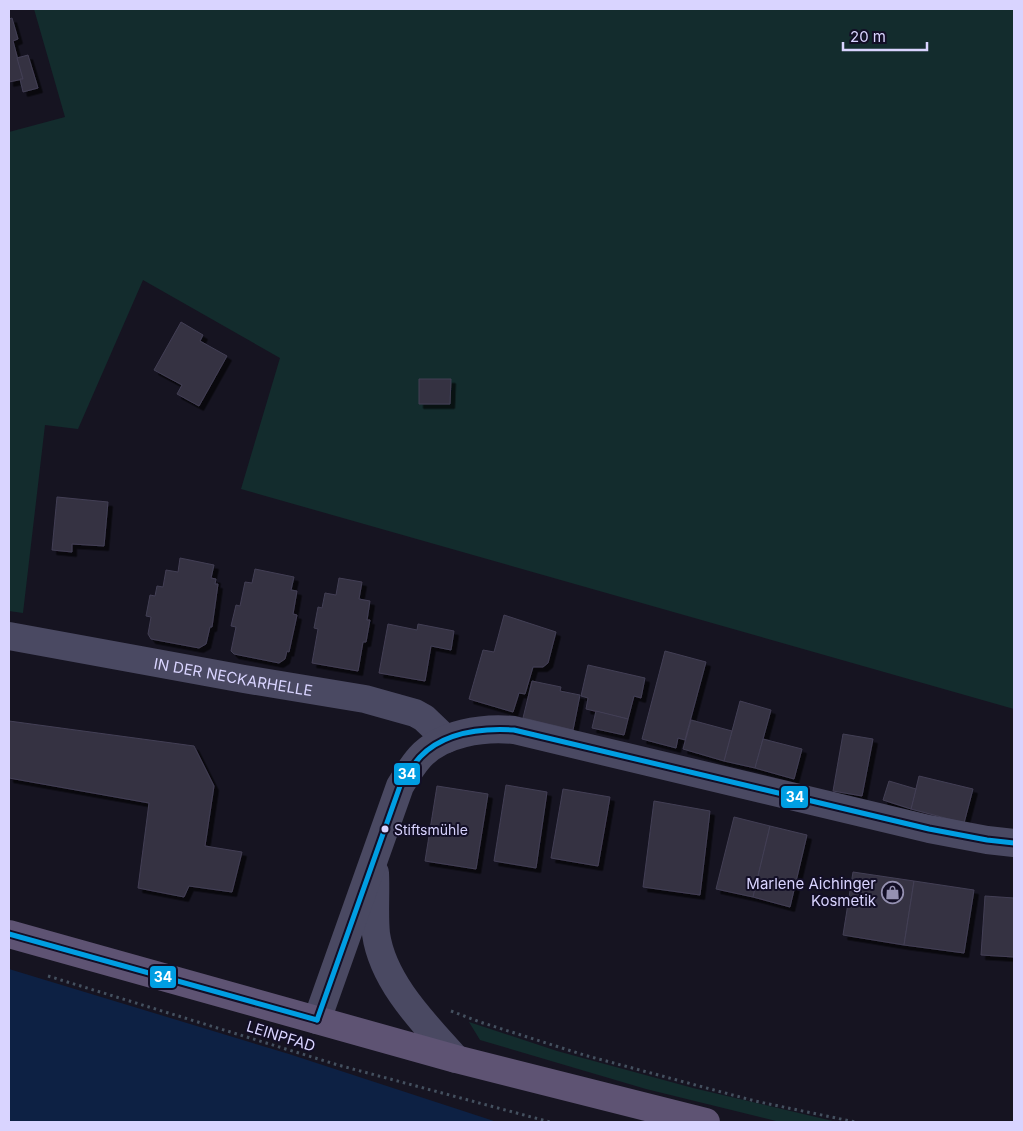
<svg xmlns="http://www.w3.org/2000/svg" width="1023" height="1131" viewBox="0 0 1023 1131" font-family="Inter,sans-serif">
  <defs>
    <filter id="shadow"><feDropShadow dx="4.5" dy="4.5" stdDeviation="0" flood-color="#0009"/></filter>
  </defs>
  <rect width="100%" height="100%" fill="#161421"/>
  <g fill="#132c2d">
    <path d="M 34,9 L 1014,9 L 1014,709 L 241,489 L 280,358 L 143,280 L 78,429 L 45,425 L 23,613 L 9,611 L 9,132 L 65,117 Z"/>
    <path d="M 469,1022 L 557,1051 L 693,1088 L 837,1122 L 780,1122 L 646,1089 L 480,1040 Z"/>
  </g>
  <path fill="#0d2144" d="M 9,969 L 289,1054 L 497,1122 L 9,1122 Z"/>
  <g fill="#343243" stroke="#433f54" filter="url(#shadow)">
    <path d="M 12,18 L 18,39 L 13,41 L 23,79 L 9,82 L 9,19 Z"/>
    <path d="M 28,55 L 38,88 L 23,92 L 20,79 L 23,79 L 17,58 Z"/>
    <path d="M 181,322 L 203,335 L 200,341 L 227,356 L 199,406 L 177,394 L 182,385 L 154,370 Z"/>
    <path d="M 419,379 L 451,379 L 450,404 L 419,404 Z"/>
    <path d="M 57,497 L 108,502 L 104,546 L 72,544 L 72,552 L 52,550 Z"/>
    <path d="M 180,558 L 214,565 L 211,578 L 216,579 L 215,584 L 218,584 L 212,627 L 210,627 L 206,644 L 199,648 L 151,639 L 148,634 L 151,617 L 146,616 L 150,595 L 155,596 L 157,586 L 163,587 L 166,570 L 178,572 Z"/>
    <path d="M 255,569 L 294,577 L 291,590 L 297,591 L 293,614 L 297,615 L 289,652 L 287,651 L 285,659 L 279,663 L 234,654 L 231,651 L 236,627 L 231,626 L 236,605 L 240,606 L 245,582 L 252,583 Z"/>
    <path d="M 339,578 L 362,582 L 359,599 L 370,601 L 367,620 L 370,620 L 366,642 L 363,642 L 358,671 L 312,663 L 318,629 L 314,628 L 318,607 L 322,608 L 325,593 L 336,595 Z"/>
    <path d="M 504,615 L 556,632 L 548,663 L 543,667 L 533,667 L 525,694 L 519,693 L 513,712 L 469,699 L 483,650 L 494,652 Z"/>
    <path d="M 388,624 L 417,630 L 418,624 L 454,631 L 451,650 L 431,646 L 425,681 L 379,673 Z"/>
    <path d="M 665,651 L 706,662 L 685,740 L 678,738 L 676,748 L 642,739 Z"/>
    <path d="M 588,665 L 645,678 L 641,698 L 634,696 L 628,719 L 586,709 L 588,698 L 581,696 Z"/>
    <path d="M 532,681 L 561,687 L 560,691 L 580,695 L 573,730 L 523,718 Z"/>
    <path d="M 740,701 L 771,710 L 755,768 L 724,761 Z"/>
    <path d="M 596,711 L 628,719 L 624,735 L 592,728 Z"/>
    <path d="M 691,720 L 732,731 L 724,761 L 683,749 Z"/>
    <path d="M 9,721 L 194,746 L 214,786 L 205,846 L 242,852 L 232,892 L 189,886 L 184,897 L 138,888 L 149,803 L 9,778 Z"/>
    <path d="M 843,734 L 873,739 L 862,796 L 833,791 Z"/>
    <path d="M 763,739 L 802,749 L 794,779 L 755,768 Z"/>
    <path d="M 919,776 L 973,789 L 964,823 L 911,809 Z"/>
    <path d="M 889,781 L 916,789 L 911,809 L 883,800 Z"/>
    <path d="M 506,785 L 547,792 L 536,868 L 494,861 Z"/>
    <path d="M 437,786 L 488,794 L 476,869 L 425,861 Z"/>
    <path d="M 563,789 L 610,797 L 598,866 L 551,858 Z"/>
    <path d="M 654,801 L 710,811 L 700,895 L 643,887 Z"/>
    <path d="M 734,817 L 770,826 L 753,897 L 716,889 Z"/>
    <path d="M 770,826 L 807,835 L 790,907 L 753,897 Z"/>
    <path d="M 853,872 L 914,881 L 904,945 L 843,935 Z"/>
    <path d="M 914,881 L 974,890 L 964,953 L 904,945 Z"/>
    <path d="M 985,896 L 1014,898 L 1014,957 L 981,955 Z"/>
  </g>
  <g fill="none" stroke-linecap="round" stroke-linejoin="round">
    <g stroke="#44505f" stroke-width="3" stroke-dasharray="2.5 4" stroke-linecap="butt">
      <path d="M 48,976 L 338,1065 L 550,1122"/>
      <path d="M 451,1011 L 480,1022 L 584,1055 L 755,1101 L 855,1122"/>
    </g>
    <g stroke="#4a4962" stroke-width="28">
      <path id="s1" d="M 9,636 L 244,679 L 365,699 L 415,713 L 424,718 L 446,739"/>
      <path d="M 375,873 C 376,893 374,915 376,934 C 383,983 425,1024 456,1059"/>
      <path d="M 317,1020 L 400,786 C 406,776 412,766 420,757 C 442,733 483,727 514,730 L 929,829 L 987,840 L 1014,843"/>
    </g>
    <path stroke="#5e5373" stroke-width="28" d="M 9,934 L 456,1059 L 706,1122"/>
    <defs>
      <g id="bus-1">
        <path d="M 9,934 L 317,1020"/>
        <path d="M 317,1020 L 400,786 C 406,776 412,766 420,757 C 444,732 481,728 514,730 L 929,829 L 987,840 L 1014,843"/>
      </g>
    </defs>
    <use href="#bus-1" stroke="#130f26" stroke-width="9"/>
    <use href="#bus-1" stroke="#009ee2" stroke-width="5"/>
  </g>
  <defs>
    <symbol id="shop-ring" viewBox="-11 -11 22 22"><circle r="9.5" fill="#130f26" stroke="#9591b1" stroke-width="1.5"/><path d="M-5-2.5h2.3a2.7 3.5 0 0 1 5.4 0H5L5.5 6h-11ZM-1.5-2.5h3a1.5 2.3 0 0 0-3 0Z" fill="#9591b1"/></symbol>
  </defs>
  <g fill-rule="evenodd">
    <use href="#shop-ring" x="880" y="880" width="25" height="25"/>
  </g>
  <circle fill="#d9d4ff" stroke="#130f26" stroke-width="2" cx="385" cy="829" r="4.5"/>
  <g text-anchor="middle" dominant-baseline="central" stroke-width="4" stroke-linejoin="round" paint-order="stroke">
    <g font-size="14" fill="#d9d4ff" stroke="#130f26" text-anchor="start">
      <text x="394" y="829">Stiftsmühle</text>
    </g>
    <g font-size="15" fill="#d9d4ff" stroke="#130f26">
      <text stroke="none"><textPath href="#s1" startOffset="228">IN DER NECKARHELLE</textPath></text>
      <text transform="translate(281 1036) rotate(17)">LEINPFAD</text>
    </g>
    <g font-size="15" fill="#d9d4ff" stroke="#130f26" text-anchor="end">
      <text x="876" y="883">Marlene Aichinger<tspan x="876" dy="17">Kosmetik</tspan></text>
    </g>
  </g>
  <g stroke="#130f26" stroke-width="2">
    <rect x="393" y="762" width="28" height="24" rx="5" fill="#009ee2"/>
    <rect x="780" y="785" width="29" height="24" rx="5" fill="#009ee2"/>
    <rect x="149" y="965" width="28" height="24" rx="5" fill="#009ee2"/>
  </g>
  <g font-size="14" text-anchor="middle" font-weight="bold" fill="#fff">
    <text x="407" y="779">34</text>
    <text x="795" y="802">34</text>
    <text x="163" y="982">34</text>
  </g>
  <rect width="1023" height="1131" fill="none" stroke="#d9d4ff" stroke-width="20"/>
  <path d="M843 42v8h84v-8" fill="none" stroke="#d9d4ff" stroke-width="2.5"/>
  <text x="850" y="42" font-size="15" fill="#d9d4ff" stroke="#130f26" stroke-width="4" paint-order="stroke">20 m</text>
</svg>
